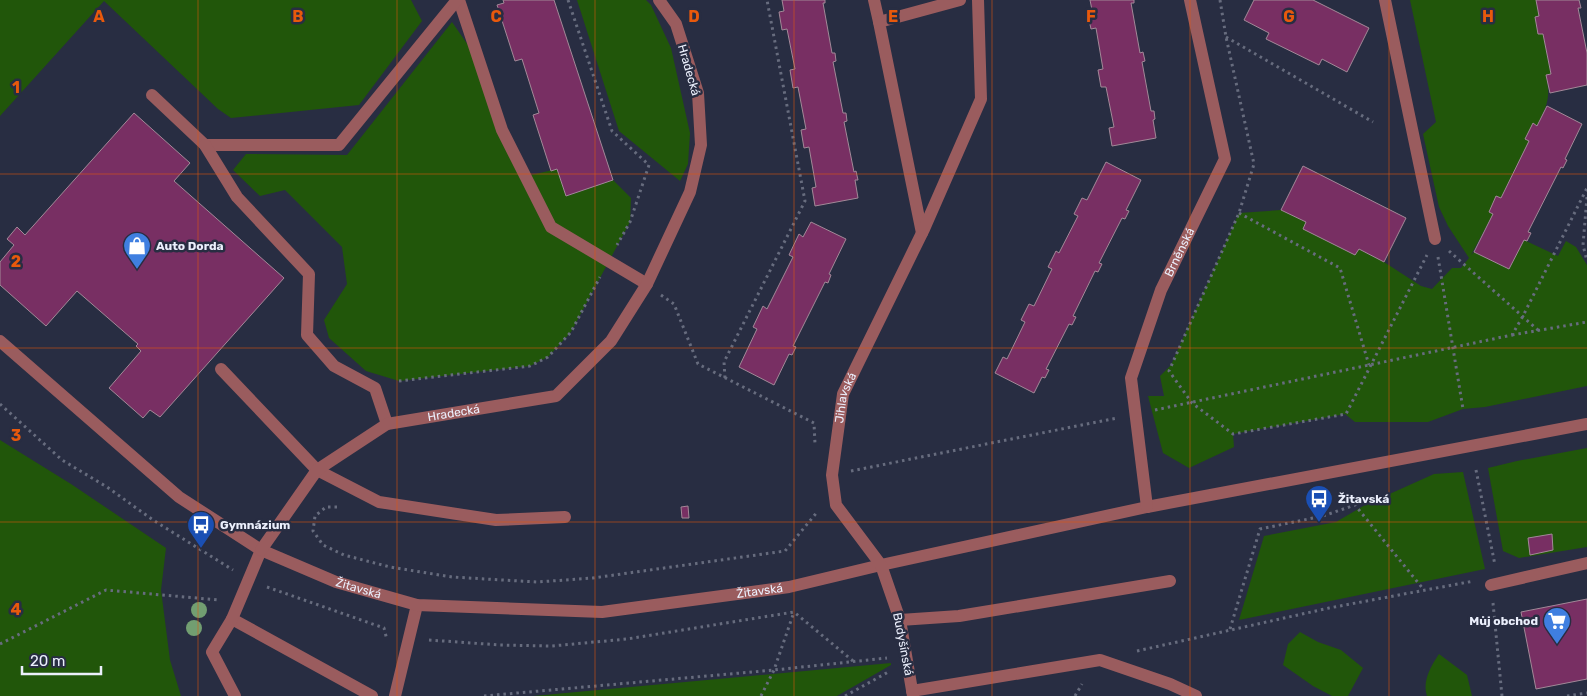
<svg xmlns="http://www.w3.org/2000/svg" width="1587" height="696" viewBox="0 0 1587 696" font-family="Rubik,sans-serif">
  <rect width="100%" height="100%" fill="#282d42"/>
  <g fill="#21560a">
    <path d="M 0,0 L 411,0 L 422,21 L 359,105 L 231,118 L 218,109 L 104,1 L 0,116 Z"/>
    <path d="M 577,0 L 646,0 L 651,5 L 671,48 L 690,133 L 688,164 L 680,181 L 619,131 Z"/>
    <path d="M 1410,0 L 1536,0 L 1539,16 L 1535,17 L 1538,34 L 1543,34 L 1551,74 L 1546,75 C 1551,99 1547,105 1537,126 L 1533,124 L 1525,139 L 1529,141 L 1501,198 L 1496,197 L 1489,212 L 1493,214 L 1471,255 L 1474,252 L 1509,269 L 1524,240 L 1558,256 L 1566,241 L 1576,247 L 1587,265 L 1587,386 L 1485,407 L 1463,409 L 1428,422 L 1355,422 L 1345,414 L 1233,434 L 1234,447 L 1189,468 L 1163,453 L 1148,396 L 1164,396 L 1160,376 L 1171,365 L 1239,213 L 1281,210 L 1306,222 L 1304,229 L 1355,255 L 1359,249 L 1384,262 L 1421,286 L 1432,289 L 1452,268 L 1461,268 L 1469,258 L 1448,226 L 1439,207 L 1423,134 L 1436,122 Z"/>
    <path d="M 452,22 L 479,61 L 502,130 L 531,175 L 557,169 L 567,196 L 613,180 L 631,198 L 630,222 L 571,332 L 548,357 L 530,366 L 399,381 L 366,371 L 329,338 L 324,320 L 347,284 L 342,247 L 285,190 L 260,196 L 233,170 L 246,154 L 347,155 Z"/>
    <path d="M 0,440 L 71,484 L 166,548 L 161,590 L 170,660 L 181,696 L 0,696 Z"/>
    <path d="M 1587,448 L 1587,547 L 1519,558 L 1503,551 L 1488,468 L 1517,461 Z"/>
    <path d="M 1463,472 L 1485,569 L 1239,620 L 1264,536 L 1336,522 L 1365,505 L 1434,474 Z"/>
    <path d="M 1300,632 L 1318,642 L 1341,650 L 1363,668 L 1348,696 L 1332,696 L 1313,686 L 1283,665 L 1288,644 Z"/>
    <path d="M 1439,654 L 1467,675 L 1472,696 L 1427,696 C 1422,681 1431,666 1439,654 Z"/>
    <path d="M 891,663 L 891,665 L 837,696 L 533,696 Z"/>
  </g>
  <g fill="#782f63" stroke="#a28998">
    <path d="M 503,0 L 554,0 L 613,180 L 566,196 L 557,169 L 551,171 L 533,115 L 539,113 L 522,59 L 515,61 L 497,5 L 504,3 Z"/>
    <path d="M 782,0 L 825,0 L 825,3 L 823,3 L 832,53 L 835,53 L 836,61 L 833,62 L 843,113 L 846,113 L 847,121 L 844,122 L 854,172 L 856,171 L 858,180 L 855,180 L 858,198 L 815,206 L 812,188 L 816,187 L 809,147 L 804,148 L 801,130 L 806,129 L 798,87 L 793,88 L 790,70 L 795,69 L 787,29 L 782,30 L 779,12 L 784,11 Z"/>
    <path d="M 1090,0 L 1134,0 L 1134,3 L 1131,3 L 1140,53 L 1143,52 L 1145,61 L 1142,62 L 1151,111 L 1154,111 L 1155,119 L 1153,120 L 1156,138 L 1112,146 L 1109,128 L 1114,127 L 1106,87 L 1101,87 L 1098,70 L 1103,69 L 1096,28 L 1091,29 L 1087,11 L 1092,10 Z"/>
    <path d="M 1254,0 L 1313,0 L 1369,28 L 1347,72 L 1322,59 L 1319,65 L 1266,39 L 1269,33 L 1244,20 Z"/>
    <path d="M 1536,0 L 1579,0 L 1581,8 L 1578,8 L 1587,53 L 1587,85 L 1550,93 L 1546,75 L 1551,74 L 1543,34 L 1538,34 L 1535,17 L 1539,16 Z"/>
    <path d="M 1547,106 L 1582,124 L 1565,159 L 1567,160 L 1563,168 L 1561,167 L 1528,232 L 1531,233 L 1527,241 L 1524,240 L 1509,269 L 1474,252 L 1493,214 L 1489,212 L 1496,196 L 1501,198 L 1529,141 L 1525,139 L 1533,123 L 1537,126 Z"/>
    <path d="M 134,113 L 190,163 L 174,181 L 284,278 L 160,417 L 150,410 L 143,418 L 109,388 L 141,351 L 136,346 L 138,344 L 77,291 L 46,326 L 0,285 L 0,262 L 14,245 L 7,239 L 17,227 L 25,235 Z"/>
    <path d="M 1106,162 L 1141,180 L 1126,210 L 1129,211 L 1125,219 L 1122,218 L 1099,263 L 1102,264 L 1098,272 L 1095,271 L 1073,316 L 1076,317 L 1072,325 L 1069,324 L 1046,369 L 1049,370 L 1045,378 L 1042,377 L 1034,393 L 995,373 L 1003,357 L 1007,359 L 1025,322 L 1021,320 L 1029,304 L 1034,306 L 1052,269 L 1048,267 L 1056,251 L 1059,253 L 1078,216 L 1074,214 L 1082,198 L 1087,200 Z"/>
    <path d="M 1303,166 L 1406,218 L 1384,262 L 1359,249 L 1355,255 L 1303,229 L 1306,222 L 1281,210 Z"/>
    <path d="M 811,222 L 846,239 L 829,274 L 831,275 L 828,283 L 825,282 L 793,346 L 796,347 L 792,355 L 789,354 L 774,385 L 739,367 L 757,329 L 753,327 L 763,306 L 767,309 L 793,257 L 789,255 L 799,234 L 803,237 Z"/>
    <path d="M 688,506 L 689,518 L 682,518 L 681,507 Z"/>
    <path d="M 1552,534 L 1553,550 L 1530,555 L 1528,538 Z"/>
    <path d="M 1587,599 L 1587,679 L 1536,689 L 1521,612 Z"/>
  </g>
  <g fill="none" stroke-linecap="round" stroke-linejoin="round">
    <g stroke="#676c7e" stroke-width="3" stroke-dasharray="2.5 4" stroke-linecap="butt">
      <path d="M 568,0 L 612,131 L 649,165 L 630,222 L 617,245"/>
      <path d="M 1220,0 L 1226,37 L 1254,164 L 1239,213 L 1169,371 L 1192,403 L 1233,434 L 1346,414 L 1427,255"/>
      <path d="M 1226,37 L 1373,122"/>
      <path d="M 1587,197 L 1583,245 L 1587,261"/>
      <path d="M 1239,213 L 1340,268 L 1369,365"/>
      <path d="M 1449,251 L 1539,331"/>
      <path d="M 1438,257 L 1463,409"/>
      <path d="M 661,295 L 674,304 L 698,364 L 814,423 L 815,444"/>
      <path d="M 1512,335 L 1587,322"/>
      <path d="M 725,378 L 724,362 L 805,201 L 767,0"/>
      <path d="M 399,381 L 530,366 L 548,357 L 571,332 L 600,277"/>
      <path d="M 0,404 L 62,460 L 107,487 L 153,520 L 233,570"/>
      <path d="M 1155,410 L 1512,335 L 1523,316 L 1587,188"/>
      <path d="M 1476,470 L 1495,565"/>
      <path d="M 851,471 L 1117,418"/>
      <path d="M 337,507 L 326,507 L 315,516 L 313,531 L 323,545 L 344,555 L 390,567 L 452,577 L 537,582 L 593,578 L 785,551 L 818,511"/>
      <path d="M 267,587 L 384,628 L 387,640"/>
      <path d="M 1493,603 L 1502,696"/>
      <path d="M 1230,629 L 1260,529 L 1323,516 L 1355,505 L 1424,590"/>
      <path d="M 429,640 L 500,645 L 552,646 L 627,639 L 794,612 L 853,661"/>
      <path d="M 0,644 L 106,590 L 219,600"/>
      <path d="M 1137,651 L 1329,608 L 1474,581"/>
      <path d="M 484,696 L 774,670 L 887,658"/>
      <path d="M 761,696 L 774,670 L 794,612"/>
      <path d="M 845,696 L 890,671"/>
      <path d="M 1075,696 L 1082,684"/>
      <path d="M 1567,696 L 1587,693"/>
    </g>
    <g stroke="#9a5c5e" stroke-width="12">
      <path d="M 459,0 L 502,130 L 551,227 L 647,284"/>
      <path d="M 1385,0 L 1435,239"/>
      <path d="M 152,95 L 205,145 L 339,145 L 457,0"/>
      <path d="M 205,145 L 237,197 L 309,274 L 307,335 L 334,366 L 375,388 L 387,424"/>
      <path d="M 221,369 L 317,470 L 379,502 L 496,520 L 565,517"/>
      <path d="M 1491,585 L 1587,563"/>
      <path d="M 232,619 L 372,696"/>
      <path d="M 900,620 L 959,616 L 1170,581"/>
      <path d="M 235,696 L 212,652 L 232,619 L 261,550"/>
      <path d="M 395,696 L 417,605"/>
    </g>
    <g stroke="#9a5c5e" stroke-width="12">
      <path d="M 874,0 L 879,22"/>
      <path d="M 922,233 L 879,22 L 960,0"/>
      <path id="s1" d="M 0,341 L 179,497 L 261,550 L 336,582 L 417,605 L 602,612 L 789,587 L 881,565 L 1147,507 L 1587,424"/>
      <path id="s2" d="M 1147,507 L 1131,378 L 1161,290 L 1225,159 L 1190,0"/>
      <path id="s3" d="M 261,550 L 317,470 L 387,424 L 556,396 L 611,341 L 647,284 L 690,192 L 701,145 L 698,93 L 676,24 L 659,0"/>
      <path d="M 912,691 L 1100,660 L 1170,684 L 1196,696"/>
      <path id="s4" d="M 913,696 L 900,620 L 881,565 L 836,505 L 832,475 L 843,394 L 924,229 L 981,99 L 978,0"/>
    </g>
  </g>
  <g fill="#729e71">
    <circle cx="199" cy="610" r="8"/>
    <circle cx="194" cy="628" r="8"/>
  </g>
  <path fill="none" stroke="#e8590c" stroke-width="1" stroke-opacity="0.55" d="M 198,0 L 198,696M 397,0 L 397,696M 595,0 L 595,696M 794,0 L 794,696M 992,0 L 992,696M 1190,0 L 1190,696M 1389,0 L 1389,696M 0,174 L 1587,174M 0,348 L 1587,348M 0,522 L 1587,522"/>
  <defs>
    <symbol id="shop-pin" viewBox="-11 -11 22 30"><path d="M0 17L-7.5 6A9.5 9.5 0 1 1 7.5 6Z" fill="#3f7fe0" stroke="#282d42"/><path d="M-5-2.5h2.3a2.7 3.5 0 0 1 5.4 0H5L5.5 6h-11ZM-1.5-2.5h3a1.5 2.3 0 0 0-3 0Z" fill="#fff"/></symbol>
    <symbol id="bus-pin" viewBox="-11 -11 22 30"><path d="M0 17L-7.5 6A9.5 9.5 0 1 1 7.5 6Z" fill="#1a4fb4" stroke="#282d42"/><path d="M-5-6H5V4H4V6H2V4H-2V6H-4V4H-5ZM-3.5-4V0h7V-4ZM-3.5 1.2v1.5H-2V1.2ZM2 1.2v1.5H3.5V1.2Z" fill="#fff"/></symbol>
    <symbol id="supermarket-pin" viewBox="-11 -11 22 30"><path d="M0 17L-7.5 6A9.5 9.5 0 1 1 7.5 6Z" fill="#3f7fe0" stroke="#282d42"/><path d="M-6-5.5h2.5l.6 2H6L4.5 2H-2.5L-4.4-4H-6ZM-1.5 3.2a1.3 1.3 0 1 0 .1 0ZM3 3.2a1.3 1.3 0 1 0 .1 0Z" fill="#fff"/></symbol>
  </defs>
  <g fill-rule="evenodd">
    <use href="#shop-pin" x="121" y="230" width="32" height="43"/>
    <use href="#bus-pin" x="1303" y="483" width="32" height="43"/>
    <use href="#bus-pin" x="185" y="509" width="32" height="43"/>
    <use href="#supermarket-pin" x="1541" y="605" width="32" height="43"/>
  </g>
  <g text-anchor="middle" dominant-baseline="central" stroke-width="5" stroke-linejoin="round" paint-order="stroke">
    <g font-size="12" fill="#ebeffc" stroke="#282d42">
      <text transform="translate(689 70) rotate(74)">Hradecká</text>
      <text stroke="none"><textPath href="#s2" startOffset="265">Brněnská</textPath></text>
      <text stroke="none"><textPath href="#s4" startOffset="319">Jihlavská</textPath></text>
      <text stroke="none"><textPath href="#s3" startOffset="249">Hradecká</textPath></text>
      <text stroke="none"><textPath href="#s1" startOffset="440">Žitavská</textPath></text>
      <text stroke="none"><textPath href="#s1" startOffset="845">Žitavská</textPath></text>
      <text transform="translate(903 644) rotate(79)">Budyšínská</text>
    </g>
    <g font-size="12" font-weight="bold" fill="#ebeffc" stroke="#282d42" text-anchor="start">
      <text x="156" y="246">Auto Dorda</text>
      <text x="1338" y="499">Žitavská</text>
      <text x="220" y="525">Gymnázium</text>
      <text x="1538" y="621" text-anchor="end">Můj obchod</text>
    </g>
  </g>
  <g font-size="16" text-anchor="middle" font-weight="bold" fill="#e8590c" stroke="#282d42" stroke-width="5" stroke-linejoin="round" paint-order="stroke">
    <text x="99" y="22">A</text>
    <text x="298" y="22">B</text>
    <text x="496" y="22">C</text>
    <text x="694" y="22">D</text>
    <text x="893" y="22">E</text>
    <text x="1091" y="22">F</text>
    <text x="1289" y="22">G</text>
    <text x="1488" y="22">H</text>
    <text x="16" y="93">1</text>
    <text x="16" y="267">2</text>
    <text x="16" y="441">3</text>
    <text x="16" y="615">4</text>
  </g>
  <path d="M22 666v8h79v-8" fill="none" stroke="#ebeffc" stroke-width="2.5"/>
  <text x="30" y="666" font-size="15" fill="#ebeffc" stroke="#282d42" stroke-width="4" paint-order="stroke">20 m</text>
</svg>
